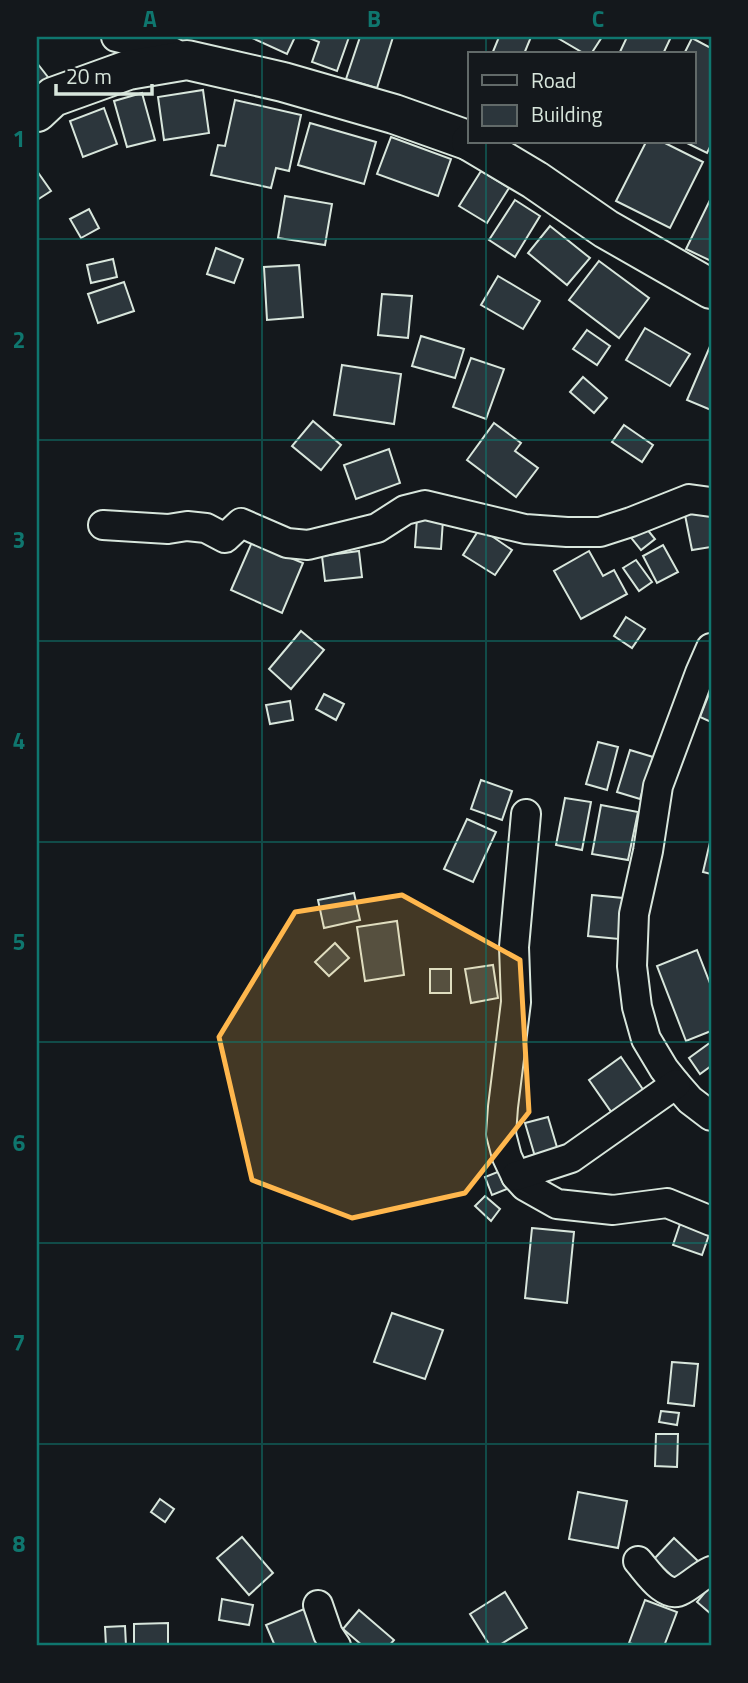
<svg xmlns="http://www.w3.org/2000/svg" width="748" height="1683" viewBox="0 0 748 1683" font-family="'Titillium Web',sans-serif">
  <rect width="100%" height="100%" fill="#14181c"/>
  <g fill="#2c363c" stroke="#d8e6dc" stroke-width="2">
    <path d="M 250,37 L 295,37 L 287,54 Z"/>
    <path d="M 307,37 L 349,37 L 337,71 L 312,62 L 319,42 Z"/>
    <path d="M 360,37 L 393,37 L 377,88 L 346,79 Z"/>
    <path d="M 499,37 L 531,37 L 524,54 L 492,54 Z"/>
    <path d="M 556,37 L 602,37 L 591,54 L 585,54 Z"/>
    <path d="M 627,37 L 671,37 L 663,54 L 619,54 Z"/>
    <path d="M 692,38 L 711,48 L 711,145 L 707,153 L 685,142 L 694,142 L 694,54 L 684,54 Z"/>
    <path d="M 37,63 L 51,81 L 37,92 Z"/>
    <path d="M 203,90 L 209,133 L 164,140 L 158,97 Z"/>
    <path d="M 142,93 L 155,140 L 127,147 L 114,101 Z"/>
    <path d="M 235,100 L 301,115 L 289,171 L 276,168 L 271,188 L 211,175 L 218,145 L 225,146 Z"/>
    <path d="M 104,108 L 117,144 L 83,157 L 70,121 Z"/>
    <path d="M 310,123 L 376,142 L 364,184 L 298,165 Z"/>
    <path d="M 391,137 L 451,159 L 438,196 L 377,174 Z"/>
    <path d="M 646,142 L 663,142 L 703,162 L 670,228 L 616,201 Z"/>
    <path d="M 37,171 L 51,191 L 37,200 Z"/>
    <path d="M 481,171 L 509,188 L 487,223 L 459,206 Z"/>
    <path d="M 285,196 L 332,204 L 325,245 L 278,238 Z"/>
    <path d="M 711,198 L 711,261 L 686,249 Z"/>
    <path d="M 515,200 L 540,216 L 515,257 L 489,240 Z"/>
    <path d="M 89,209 L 99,228 L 81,238 L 70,219 Z"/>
    <path d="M 550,226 L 590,258 L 567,285 L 528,253 Z"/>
    <path d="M 216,248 L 243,259 L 234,283 L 207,274 Z"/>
    <path d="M 113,259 L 117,277 L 91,283 L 87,265 Z"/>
    <path d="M 599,261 L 649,298 L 619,338 L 569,300 Z"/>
    <path d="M 299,265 L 303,317 L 267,320 L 264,267 Z"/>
    <path d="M 498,276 L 540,301 L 523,329 L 481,305 Z"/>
    <path d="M 124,282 L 134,311 L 98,323 L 88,294 Z"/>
    <path d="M 382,294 L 412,296 L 408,338 L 378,335 Z"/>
    <path d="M 645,328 L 690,354 L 670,386 L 626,360 Z"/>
    <path d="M 587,330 L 610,346 L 597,365 L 573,349 Z"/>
    <path d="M 421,336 L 464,349 L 455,378 L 412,366 Z"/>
    <path d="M 711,344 L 711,410 L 687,400 Z"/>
    <path d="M 471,358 L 504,369 L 486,419 L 453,407 Z"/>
    <path d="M 342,365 L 401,374 L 394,424 L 334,415 Z"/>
    <path d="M 583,377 L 607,398 L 594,413 L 570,392 Z"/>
    <path d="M 313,421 L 341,445 L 321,470 L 292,446 Z"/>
    <path d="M 494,423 L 521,443 L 515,451 L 538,468 L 516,497 L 467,460 Z"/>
    <path d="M 624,425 L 653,445 L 642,462 L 612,442 Z"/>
    <path d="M 389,449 L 400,483 L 356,499 L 344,465 Z"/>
    <path d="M 711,511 L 711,547 L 692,550 L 685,515 Z"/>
    <path d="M 417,518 L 443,520 L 441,549 L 415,547 Z"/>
    <path d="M 642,523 L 655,539 L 641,550 L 629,535 Z"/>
    <path d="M 480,528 L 512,550 L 495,575 L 463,555 Z"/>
    <path d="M 252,542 L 303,563 L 282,613 L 231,590 Z"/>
    <path d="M 663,545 L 678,572 L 657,583 L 643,556 Z"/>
    <path d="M 359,551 L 362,577 L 325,581 L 322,556 Z"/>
    <path d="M 589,551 L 603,576 L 614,570 L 627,594 L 581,619 L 554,571 Z"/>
    <path d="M 636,560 L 652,582 L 639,591 L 623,568 Z"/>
    <path d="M 626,617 L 645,629 L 632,648 L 614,636 Z"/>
    <path d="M 301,631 L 324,650 L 291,689 L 269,669 Z"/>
    <path d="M 711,689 L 711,722 L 700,717 Z"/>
    <path d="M 324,694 L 344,704 L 336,720 L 316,709 Z"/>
    <path d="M 290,701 L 293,720 L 270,724 L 266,705 Z"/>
    <path d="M 598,742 L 618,747 L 607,790 L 586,784 Z"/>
    <path d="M 630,750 L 653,757 L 640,799 L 617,792 Z"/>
    <path d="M 481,780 L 512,791 L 502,820 L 471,809 Z"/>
    <path d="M 565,798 L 591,802 L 582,850 L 556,845 Z"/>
    <path d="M 601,805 L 638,812 L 628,860 L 592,854 Z"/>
    <path d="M 467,819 L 496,832 L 473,882 L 444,869 Z"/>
    <path d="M 711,838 L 711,874 L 703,872 Z"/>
    <path d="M 354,893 L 360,920 L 324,928 L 318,900 Z"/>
    <path d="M 592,895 L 623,898 L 619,939 L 588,936 Z"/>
    <path d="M 397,921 L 404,975 L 365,981 L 357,927 Z"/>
    <path d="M 335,943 L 349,958 L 329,976 L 315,962 Z"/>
    <path d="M 697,950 L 711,986 L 711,1031 L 686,1041 L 657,966 Z"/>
    <path d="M 493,965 L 498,998 L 471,1003 L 465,969 Z"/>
    <rect x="430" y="969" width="21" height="24"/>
    <path d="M 711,1042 L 711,1066 L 700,1074 L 689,1058 Z"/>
    <path d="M 621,1057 L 644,1091 L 612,1113 L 589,1080 Z"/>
    <path d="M 548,1117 L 559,1154 L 536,1160 L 525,1123 Z"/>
    <path d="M 500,1171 L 507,1189 L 492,1195 L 485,1177 Z"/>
    <path d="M 485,1196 L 500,1209 L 491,1221 L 475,1206 Z"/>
    <path d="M 680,1224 L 709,1235 L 702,1255 L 673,1245 Z"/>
    <path d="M 532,1228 L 574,1232 L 567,1303 L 525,1298 Z"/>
    <path d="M 392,1313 L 443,1330 L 425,1379 L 374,1362 Z"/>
    <path d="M 672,1362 L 698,1364 L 694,1406 L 668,1403 Z"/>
    <path d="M 661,1411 L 679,1413 L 677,1425 L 659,1422 Z"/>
    <path d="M 656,1434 L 678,1434 L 677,1467 L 655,1466 Z"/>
    <path d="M 578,1492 L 627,1501 L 618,1548 L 569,1539 Z"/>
    <path d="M 160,1499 L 174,1509 L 165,1522 L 151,1512 Z"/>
    <path d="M 242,1537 L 273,1573 L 249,1595 L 217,1558 Z"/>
    <path d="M 674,1538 L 699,1562 L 678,1582 L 654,1559 Z"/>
    <path d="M 711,1585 L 711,1614 L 697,1602 Z"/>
    <path d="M 505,1592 L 527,1628 L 498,1646 L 490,1646 L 470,1614 Z"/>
    <path d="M 222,1599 L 253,1605 L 249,1625 L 219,1620 Z"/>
    <path d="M 645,1600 L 677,1612 L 664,1646 L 639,1646 L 629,1643 Z"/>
    <path d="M 304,1609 L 320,1646 L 275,1646 L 266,1625 Z"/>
    <path d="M 359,1610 L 394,1640 L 389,1646 L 363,1646 L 343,1629 Z"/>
    <path d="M 168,1623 L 168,1646 L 134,1646 L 134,1624 Z"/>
    <path d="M 125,1626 L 126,1646 L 106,1646 L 105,1627 Z"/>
  </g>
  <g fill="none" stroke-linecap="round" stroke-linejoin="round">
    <defs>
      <g id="street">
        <path d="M 116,37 L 166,49 L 187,60"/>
        <path d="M 103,525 L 168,529 L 187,526 L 206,528 L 225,538 L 241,523 L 287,543 L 308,545 L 377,528 L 405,510 L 425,505 L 525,529 L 567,532 L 600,532 L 631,522 L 689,499 L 711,502"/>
        <path d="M 711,648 L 700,673 L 658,786 L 648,851 L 634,914 L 632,966 L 637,1007 L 646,1039 L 664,1069 L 676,1084 L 690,1100 L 711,1116"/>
        <path d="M 526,814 L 514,947 L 516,1002 L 503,1107 L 501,1134 L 507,1157 L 516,1176 L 525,1186 L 557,1204 L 613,1210 L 667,1203 L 711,1221"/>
        <path d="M 516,1176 L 571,1158 L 676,1084"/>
        <path d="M 638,1561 C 647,1571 665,1600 682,1590 C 693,1584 700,1576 711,1571"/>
        <path d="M 318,1605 L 328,1634 L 336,1646"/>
      </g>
      <g id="highway">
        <path d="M 37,112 L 53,97 L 128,70 L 187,60 L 283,82 L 394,114 L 470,141"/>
        <path d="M 471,142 L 535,180 L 606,229 L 711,289"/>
      </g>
    </defs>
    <use href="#street" stroke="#d8e6dc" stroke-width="32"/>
    <use href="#highway" stroke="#d8e6dc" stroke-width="42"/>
    <use href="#street" stroke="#14181c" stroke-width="28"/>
    <use href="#highway" stroke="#14181c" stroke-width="38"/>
  </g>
  <path fill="#ffb74d" fill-opacity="0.2" stroke="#ffb74d" stroke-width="5" stroke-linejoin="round" d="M 402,895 L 520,960 L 529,1112 L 465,1193 L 352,1218 L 252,1180 L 219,1037 L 295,912 Z"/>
  <path fill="none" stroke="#0f766e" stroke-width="2" stroke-opacity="0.55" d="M 262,37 L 262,1646M 486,37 L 486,54M 486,142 L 486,1646M 37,239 L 711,239M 37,440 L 711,440M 37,641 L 711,641M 37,842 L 711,842M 37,1042 L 711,1042M 37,1243 L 711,1243M 37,1444 L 711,1444"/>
  <rect width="748" height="1683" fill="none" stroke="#14181c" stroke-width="77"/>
  <rect x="468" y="52" width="228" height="91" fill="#14181c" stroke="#626a69" stroke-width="2"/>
  <rect x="482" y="75" width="35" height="10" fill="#14181c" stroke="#626a69" stroke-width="2"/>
  <text x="531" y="88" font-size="21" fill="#d8e6dc">Road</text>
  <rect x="482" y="105" width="35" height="21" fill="#2c363c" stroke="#626a69" stroke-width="2"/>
  <text x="531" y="122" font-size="21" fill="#d8e6dc">Building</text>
  <path d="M56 84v10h96v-10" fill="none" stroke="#d8e6dc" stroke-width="3.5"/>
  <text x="66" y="84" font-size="21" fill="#d8e6dc" stroke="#14181c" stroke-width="5" paint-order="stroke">20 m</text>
  <rect x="38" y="38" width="672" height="1606" fill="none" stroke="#0f766e" stroke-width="2.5"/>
  <g font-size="23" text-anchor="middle" font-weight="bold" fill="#0f766e">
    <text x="150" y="27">A</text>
    <text x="374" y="27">B</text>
    <text x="598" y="27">C</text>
    <text x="19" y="147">1</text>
    <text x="19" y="348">2</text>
    <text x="19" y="548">3</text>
    <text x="19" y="749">4</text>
    <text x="19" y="950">5</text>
    <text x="19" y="1151">6</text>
    <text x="19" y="1351">7</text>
    <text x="19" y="1552">8</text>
  </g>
</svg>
